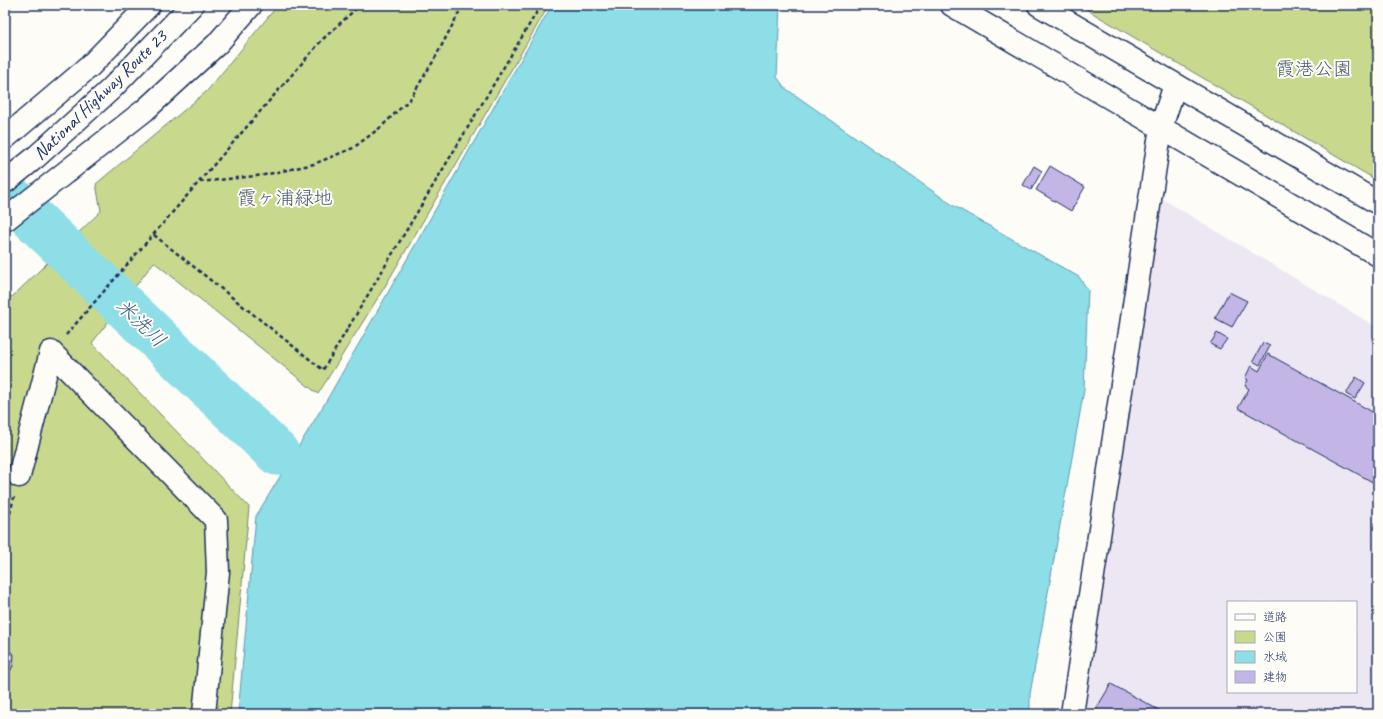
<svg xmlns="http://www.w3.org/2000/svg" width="1383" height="719" viewBox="0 0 1383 719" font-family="Caveat,'Klee One',sans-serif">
  <rect width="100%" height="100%" fill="#fdfcf7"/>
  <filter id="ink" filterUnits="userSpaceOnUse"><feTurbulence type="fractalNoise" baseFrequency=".025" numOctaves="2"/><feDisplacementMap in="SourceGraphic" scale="8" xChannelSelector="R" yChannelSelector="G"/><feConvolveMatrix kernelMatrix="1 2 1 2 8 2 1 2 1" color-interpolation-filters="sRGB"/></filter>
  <g filter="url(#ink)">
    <path fill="#ece7f2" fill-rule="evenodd" d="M 1161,198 L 1378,328 L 1378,714 L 1081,714 ZM 1228,602 L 1356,602 L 1356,692 L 1228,692 Z"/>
    <g fill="#c8d98d" stroke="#728476">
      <path d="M 278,5 L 549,5 L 384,288 L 318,394 L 154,262 L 92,343 L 249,507 L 230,714 L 5,714 L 5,292 L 12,297 L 101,211 L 96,184 L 207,91 Z"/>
      <path d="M 1079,5 L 1378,5 L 1378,181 Z"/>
    </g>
    <path fill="#8ddee7" stroke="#5f98b0" d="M 552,5 L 780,5 L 777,77 L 785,88 L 954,206 L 1079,277 L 1088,290 L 1084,390 L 1030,694 L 1030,714 L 238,714 L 256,516 L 325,403 Z"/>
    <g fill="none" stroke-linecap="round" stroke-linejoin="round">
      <path stroke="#8ddee7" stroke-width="45" d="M 5,192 L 277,453"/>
    </g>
    <g fill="#c3b6e7" stroke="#1b2f5e">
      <path d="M 1034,166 L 1042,171 L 1031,190 L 1023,185 Z"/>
      <path d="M 1050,166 L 1085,187 L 1071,211 L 1036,190 Z"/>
      <path d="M 1229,292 L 1247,301 L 1232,327 L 1215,318 Z"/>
      <path d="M 1217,333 L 1227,339 L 1220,349 L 1210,344 Z"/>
      <path d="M 1263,343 L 1270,346 L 1260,365 L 1253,361 Z"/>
      <path d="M 1268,354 L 1378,415 L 1378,485 L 1238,408 L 1249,389 L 1245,386 L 1248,380 L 1245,378 L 1251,366 L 1259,371 Z"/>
      <path d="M 1356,377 L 1365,383 L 1355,399 L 1346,394 Z"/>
      <path d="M 5,646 L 14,655 L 13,666 L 10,671 L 5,675 Z"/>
      <path d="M 1111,684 L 1166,714 L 1093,714 Z"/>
    </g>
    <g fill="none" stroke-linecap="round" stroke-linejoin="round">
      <defs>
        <g id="minor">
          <path d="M 952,5 L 1378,255"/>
          <path d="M 1039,5 L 1378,203"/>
          <path d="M 19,476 L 51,352 L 216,520 L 218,572 L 204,714"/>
          <path d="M 1072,714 L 1161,127 L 1175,85"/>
        </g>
        <g id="highway">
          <path d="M 5,138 L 90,66 L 149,5"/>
          <path d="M 5,182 L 36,157 L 111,89 L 192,5"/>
          <path d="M 5,220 L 145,110 L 217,44 L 251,5"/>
        </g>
      </defs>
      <use href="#minor" stroke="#1b2f5e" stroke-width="25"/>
      <use href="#highway" stroke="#1b2f5e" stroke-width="25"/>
      <g stroke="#1b2f5e" stroke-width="2.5" stroke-dasharray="4 3" stroke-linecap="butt">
        <path d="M 200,182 L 264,175 L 314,164 L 353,148 L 381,127 L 410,99 L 434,60 L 463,5"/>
        <path d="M 154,235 L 323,370 L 541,5"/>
        <path d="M 66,335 L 323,39 L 360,5"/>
        <path d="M 5,534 L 14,497"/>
      </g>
      <use href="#minor" stroke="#fdfcf7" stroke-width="22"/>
      <use href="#highway" stroke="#fdfcf7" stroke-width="22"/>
    </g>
  </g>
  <g text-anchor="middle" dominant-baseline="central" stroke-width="4" stroke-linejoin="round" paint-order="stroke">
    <g font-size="19" fill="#465a6a" stroke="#fdfcf7">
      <text x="1314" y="69">霞港公園</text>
      <text x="285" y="198">霞ヶ浦緑地</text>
    </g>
    <g font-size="19" fill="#1b2f5e" stroke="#fdfcf7">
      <text transform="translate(100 95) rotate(-44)">National Highway Route 23</text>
    </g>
    <g font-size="20" font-style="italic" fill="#385b80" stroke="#fdfcf7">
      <text transform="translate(141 323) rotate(44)">米洗川</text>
    </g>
  </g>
  <rect width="1383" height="719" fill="none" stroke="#fdfcf7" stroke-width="20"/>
  <rect x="10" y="10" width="1363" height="699" fill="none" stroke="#1b2f5e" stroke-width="1.5" filter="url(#ink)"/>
  <rect x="1227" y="601" width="130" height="92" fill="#fdfcf7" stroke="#a3aaba"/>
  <rect x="1235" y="614" width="20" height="6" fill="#fdfcf7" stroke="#a3aaba"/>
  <text x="1263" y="621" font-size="12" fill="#1b2f5e">道路</text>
  <rect x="1235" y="631" width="20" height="12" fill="#c8d98d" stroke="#a3aaba"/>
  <text x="1263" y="641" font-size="12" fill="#1b2f5e">公園</text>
  <rect x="1235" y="651" width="20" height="12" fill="#8ddee7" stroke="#a3aaba"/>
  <text x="1263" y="661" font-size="12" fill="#1b2f5e">水域</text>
  <rect x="1235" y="671" width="20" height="12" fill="#c3b6e7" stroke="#a3aaba"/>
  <text x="1263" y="681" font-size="12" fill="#1b2f5e">建物</text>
</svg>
